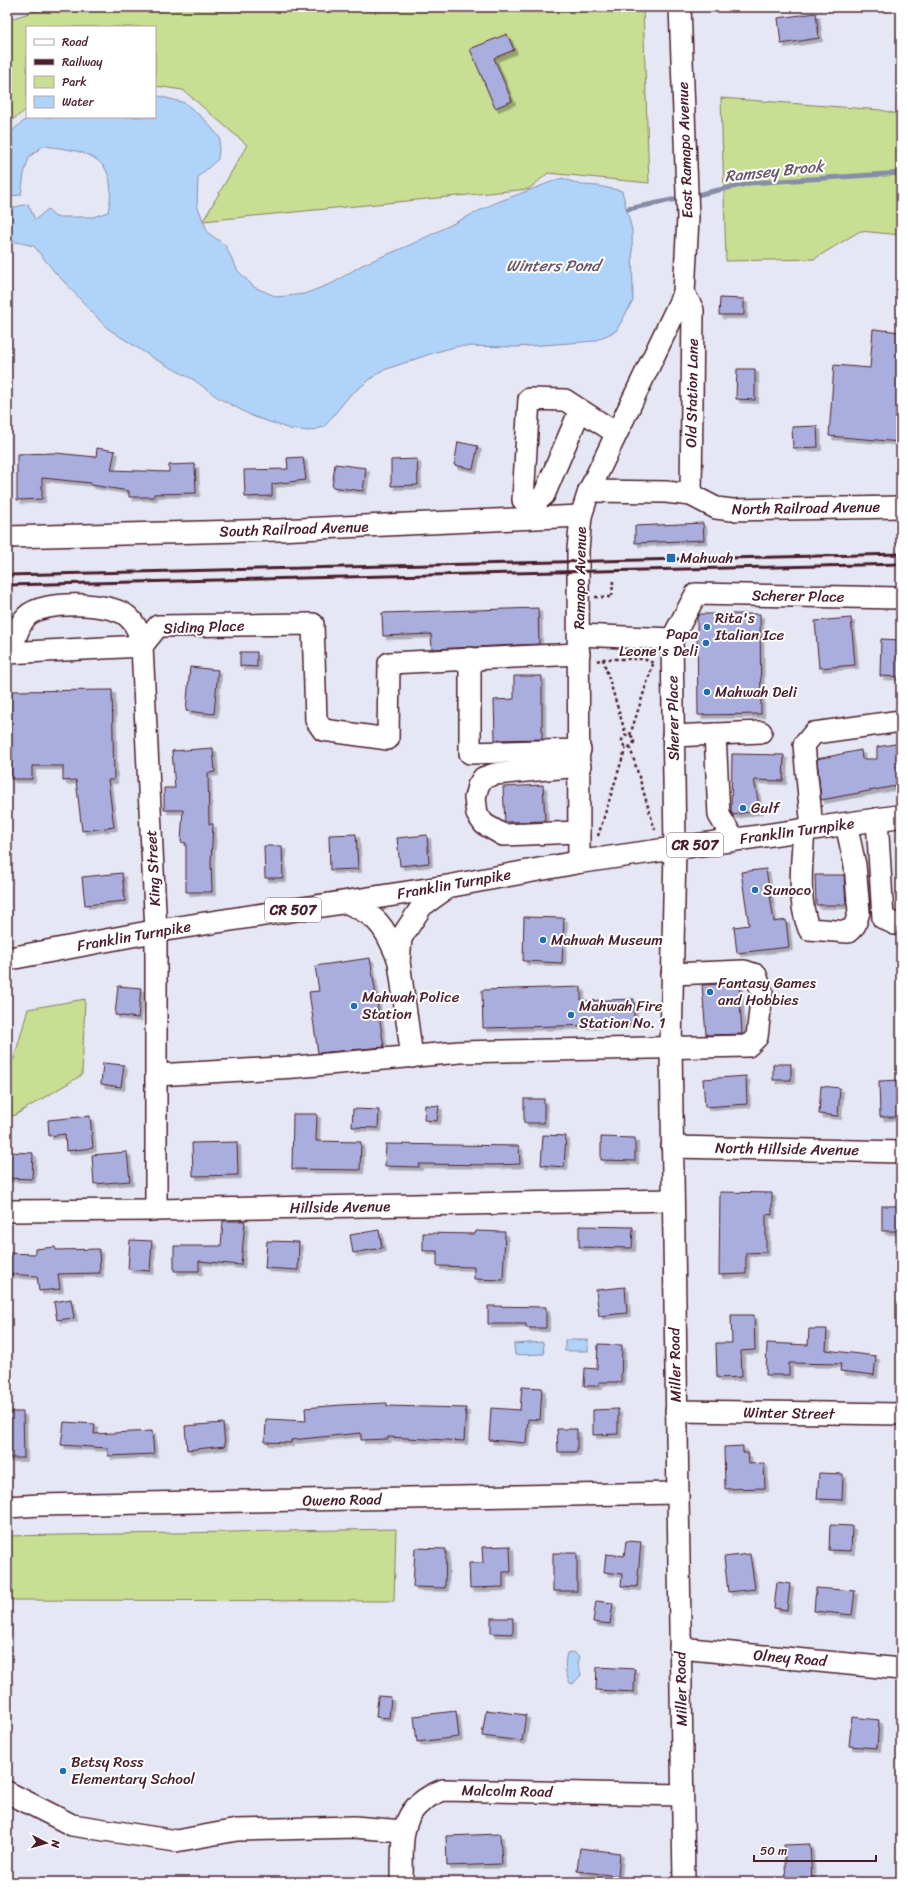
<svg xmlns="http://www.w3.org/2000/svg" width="908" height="1889" viewBox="0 0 908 1889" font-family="Sriracha,sans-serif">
  <defs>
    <filter id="shadow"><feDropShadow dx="3.5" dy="3.5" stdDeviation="0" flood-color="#0004"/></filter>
  </defs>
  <rect width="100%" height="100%" fill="#e6e7f5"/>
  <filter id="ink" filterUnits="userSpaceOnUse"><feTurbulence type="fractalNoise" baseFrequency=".025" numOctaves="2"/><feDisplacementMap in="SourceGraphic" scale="8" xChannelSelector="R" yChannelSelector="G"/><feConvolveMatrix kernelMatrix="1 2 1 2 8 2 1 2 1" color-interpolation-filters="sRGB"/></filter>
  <g filter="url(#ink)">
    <g fill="#c8de93" stroke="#897e5f">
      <path d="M 48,7 L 643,7 L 649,183 L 548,173 L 529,189 L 203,221 L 247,145 L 183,90 L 155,86 L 155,27 L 27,27 L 27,109 L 7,124 L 7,20 Z"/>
      <path d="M 721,98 L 881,110 L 901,115 L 901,235 L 860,231 L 814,259 L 726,261 Z"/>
      <path d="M 85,999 L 82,1075 L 15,1115 L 7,1118 L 7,1061 L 14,1059 L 28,1009 Z"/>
      <path d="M 396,1529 L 394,1601 L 7,1600 L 7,1536 Z"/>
    </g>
    <g fill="#b0d4f9" stroke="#878ca7">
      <path d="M 155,95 L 185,103 L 206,121 L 220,138 L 218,159 L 198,177 L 197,205 L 208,233 L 225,245 L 238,271 L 254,287 L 277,297 L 304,294 L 333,283 L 362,265 L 412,244 L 495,203 L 562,178 L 581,185 L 598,186 L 622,191 L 632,230 L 633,301 L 616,331 L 594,341 L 570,343 L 516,347 L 459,346 L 436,352 L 381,371 L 350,395 L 324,427 L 309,431 L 290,429 L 252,416 L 217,397 L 194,380 L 153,358 L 107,328 L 53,270 L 34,246 L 12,241 L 7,242 L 7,209 L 28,204 L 35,220 L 48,209 L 55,217 L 93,217 L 108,212 C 120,157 89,151 43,146 L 29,157 L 24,174 L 21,195 L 7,196 L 7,135 L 29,117 L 155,117 Z"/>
      <rect x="565" y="1340" width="23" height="11"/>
      <path d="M 543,1342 L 544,1354 L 515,1355 L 514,1344 Z"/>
      <path d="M 573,1652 L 580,1657 L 578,1663 L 581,1675 L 573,1684 L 570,1683 C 565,1673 564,1664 567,1653 Z"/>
    </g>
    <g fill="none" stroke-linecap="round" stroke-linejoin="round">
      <g stroke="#878ca7" stroke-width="5">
        <path d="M 692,196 L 750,183 L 901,173"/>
        <path d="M 628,209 L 682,198"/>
      </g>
    </g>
    <g fill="#aaaedf" stroke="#4a1f2b" filter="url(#shadow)">
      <path d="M 816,13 L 819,38 L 781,44 L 778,18 Z"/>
      <path d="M 507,34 L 514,50 L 494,58 L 512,101 L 495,108 L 470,49 Z"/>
      <path d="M 720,298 L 744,299 L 744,315 L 719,315 Z"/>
      <path d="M 873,329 L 901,332 L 901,442 L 829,436 L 834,365 L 870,368 Z"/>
      <path d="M 737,369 L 755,369 L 755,400 L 736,399 Z"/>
      <path d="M 817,426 L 818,447 L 793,448 L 792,427 Z"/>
      <path d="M 458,442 L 478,446 L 473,469 L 454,465 Z"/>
      <path d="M 97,448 L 115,451 L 111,470 L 169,472 L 169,465 L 195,464 L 196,493 L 154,494 L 154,497 L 129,497 L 129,491 L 91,485 L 91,483 L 42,478 L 42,499 L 17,500 L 17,454 L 55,453 L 96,457 Z"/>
      <path d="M 303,457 L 306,480 L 272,484 L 272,496 L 245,497 L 244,470 L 288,469 L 287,458 Z"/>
      <path d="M 417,459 L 418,485 L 391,486 L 391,460 Z"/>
      <path d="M 335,464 L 366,468 L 363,491 L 332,487 Z"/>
      <path d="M 703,523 L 704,540 L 635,543 L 635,526 Z"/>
      <path d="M 538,608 L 539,644 L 432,649 L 431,634 L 383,636 L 382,613 Z"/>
      <path d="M 699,614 L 760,614 L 761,714 L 698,715 L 697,618 Z"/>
      <path d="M 851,618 L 855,665 L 819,668 L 815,621 Z"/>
      <path d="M 881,639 L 901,640 L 901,677 L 880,676 Z"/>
      <path d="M 240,652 L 257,652 L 257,667 L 240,666 Z"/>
      <path d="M 190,667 L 218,670 L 214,714 L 186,711 Z"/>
      <path d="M 514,676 L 542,676 L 542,739 L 495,740 L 494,700 L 514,699 Z"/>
      <path d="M 112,690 L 114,780 L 108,780 L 114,827 L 82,831 L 76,780 L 63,781 L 63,766 L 32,766 L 32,779 L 11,779 L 11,760 L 7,760 L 7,691 Z"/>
      <path d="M 901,743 L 901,785 L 821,800 L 817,759 L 861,750 L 862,759 L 877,759 L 877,747 Z"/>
      <path d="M 213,748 L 215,772 L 208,773 L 209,824 L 213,824 L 211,862 L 212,892 L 186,892 L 186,843 L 181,842 L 183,810 L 164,810 L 164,788 L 175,788 L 172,751 Z"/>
      <path d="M 732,754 L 784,755 L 783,781 L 754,780 L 760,810 L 733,815 L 731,811 Z"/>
      <path d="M 543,785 L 545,821 L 505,822 L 503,787 Z"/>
      <path d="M 356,834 L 358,869 L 330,870 L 329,835 Z"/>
      <path d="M 427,835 L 429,863 L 400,866 L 397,838 Z"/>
      <path d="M 264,846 L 282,846 L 283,878 L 265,878 Z"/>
      <path d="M 766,869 L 774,922 L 786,920 L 789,947 L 737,953 L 734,927 L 749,925 L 741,872 Z"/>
      <path d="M 122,873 L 125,901 L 85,905 L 82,877 Z"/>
      <path d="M 815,875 L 844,875 L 846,905 L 816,905 Z"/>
      <path d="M 524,917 L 564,918 L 562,963 L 523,961 Z"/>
      <path d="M 370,958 L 384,1047 L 318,1053 L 309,992 L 319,991 L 315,966 Z"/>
      <path d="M 739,983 L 742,1034 L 706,1035 L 702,985 Z"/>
      <path d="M 118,986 L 141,988 L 138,1018 L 115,1015 Z"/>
      <path d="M 581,987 L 581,1001 L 634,999 L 634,1024 L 483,1028 L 482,990 Z"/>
      <path d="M 103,1063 L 124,1065 L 121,1087 L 101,1084 Z"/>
      <rect x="773" y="1064" width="18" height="16"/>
      <path d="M 746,1076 L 747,1104 L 705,1107 L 703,1079 Z"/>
      <path d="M 901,1080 L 901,1117 L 880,1117 L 879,1081 Z"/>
      <path d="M 821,1086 L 840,1088 L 838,1116 L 819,1114 Z"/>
      <rect x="524" y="1099" width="20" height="24"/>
      <path d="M 425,1105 L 439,1106 L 437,1121 L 424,1120 Z"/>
      <path d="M 353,1109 L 379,1110 L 378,1128 L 352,1127 Z"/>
      <path d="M 293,1114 L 317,1114 L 316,1141 L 361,1142 L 360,1170 L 292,1169 Z"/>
      <path d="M 90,1116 L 93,1148 L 66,1151 L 65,1134 L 49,1136 L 48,1120 Z"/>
      <path d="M 543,1135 L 566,1136 L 564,1167 L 541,1165 Z"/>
      <path d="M 601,1137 L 635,1138 L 635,1161 L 601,1160 Z"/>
      <path d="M 237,1142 L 238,1175 L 193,1176 L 192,1143 Z"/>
      <path d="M 386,1144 L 519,1146 L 520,1164 L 496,1165 L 419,1164 L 419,1167 L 385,1166 Z"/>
      <path d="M 7,1152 L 33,1153 L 32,1179 L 7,1178 Z"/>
      <path d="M 127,1152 L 130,1181 L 94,1184 L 92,1155 Z"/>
      <path d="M 720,1192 L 772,1193 L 772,1215 L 766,1214 L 766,1252 L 746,1253 L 746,1274 L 719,1275 Z"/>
      <rect x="882" y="1206" width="19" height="25"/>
      <path d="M 223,1221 L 245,1221 L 241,1265 L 199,1261 L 199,1271 L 174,1271 L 174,1246 L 221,1246 Z"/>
      <path d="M 579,1226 L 633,1227 L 632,1248 L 579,1247 Z"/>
      <path d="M 379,1230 L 382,1248 L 353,1253 L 350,1235 Z"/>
      <path d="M 476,1231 L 505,1232 L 503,1280 L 474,1279 L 474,1267 L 437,1266 L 437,1251 L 423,1251 L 423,1233 L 475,1234 Z"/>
      <path d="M 130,1240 L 152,1241 L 150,1271 L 128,1269 Z"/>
      <path d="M 267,1241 L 299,1242 L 298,1270 L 265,1268 Z"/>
      <path d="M 55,1247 L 56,1250 L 99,1249 L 100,1273 L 58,1274 L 60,1289 L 39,1291 L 37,1276 L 7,1274 L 7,1253 L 35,1254 L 35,1249 Z"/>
      <path d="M 625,1287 L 627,1313 L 599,1316 L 596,1290 Z"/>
      <path d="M 71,1299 L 74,1318 L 57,1320 L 54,1302 Z"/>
      <path d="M 488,1306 L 546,1307 L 546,1328 L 526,1328 L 526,1324 L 488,1324 Z"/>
      <path d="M 731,1315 L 754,1315 L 755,1350 L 741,1351 L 742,1377 L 717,1378 L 716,1343 L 732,1343 Z"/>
      <path d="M 809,1329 L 827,1329 L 826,1350 L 876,1356 L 874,1375 L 840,1371 L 841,1364 L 789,1363 L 789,1375 L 766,1375 L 767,1343 L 808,1345 Z"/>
      <path d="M 598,1344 L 622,1345 L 621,1382 L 599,1382 L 599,1386 L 584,1386 L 585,1368 L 597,1369 Z"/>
      <path d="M 522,1387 L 542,1388 L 540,1420 L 528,1419 L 526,1443 L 489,1440 L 491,1408 L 520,1410 Z"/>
      <path d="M 387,1403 L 387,1406 L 466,1408 L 464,1441 L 388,1437 L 388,1439 L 361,1440 L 361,1433 L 291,1440 L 291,1443 L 265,1442 L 266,1419 L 306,1421 L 305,1408 L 341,1405 Z"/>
      <path d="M 618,1409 L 618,1434 L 593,1435 L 593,1410 Z"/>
      <path d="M 7,1412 L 23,1412 L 24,1458 L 7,1458 Z"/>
      <path d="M 64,1422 L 95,1424 L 94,1434 L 152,1431 L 154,1454 L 108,1456 L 108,1448 L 61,1445 Z"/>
      <path d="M 223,1423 L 225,1446 L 187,1450 L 185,1426 Z"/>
      <path d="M 557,1429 L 577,1429 L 577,1452 L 558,1452 Z"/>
      <path d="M 743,1446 L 743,1453 L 748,1453 L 749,1464 L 764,1463 L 765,1488 L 725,1489 L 724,1447 Z"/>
      <path d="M 819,1473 L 843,1474 L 842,1500 L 817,1499 Z"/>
      <path d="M 830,1525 L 852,1526 L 851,1551 L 829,1550 Z"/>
      <path d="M 626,1541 L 641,1542 L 637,1587 L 621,1586 L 622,1574 L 604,1572 L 606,1554 L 624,1556 Z"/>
      <path d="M 510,1546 L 511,1572 L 503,1572 L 503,1587 L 470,1588 L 469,1563 L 483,1563 L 482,1547 Z"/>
      <path d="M 415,1548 L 446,1549 L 445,1588 L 413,1587 Z"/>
      <rect x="553" y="1553" width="24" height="38"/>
      <path d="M 750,1554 L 755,1589 L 728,1592 L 724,1557 Z"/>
      <path d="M 777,1582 L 790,1584 L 787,1610 L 774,1608 Z"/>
      <path d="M 816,1588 L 855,1591 L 852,1615 L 814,1611 Z"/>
      <path d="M 596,1601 L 613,1603 L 610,1624 L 593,1622 Z"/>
      <path d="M 491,1618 L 513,1618 L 513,1634 L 491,1633 Z"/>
      <path d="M 597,1667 L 635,1669 L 634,1692 L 596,1690 Z"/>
      <path d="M 378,1696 L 391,1697 L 389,1718 L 376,1717 Z"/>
      <path d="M 486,1710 L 526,1715 L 522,1741 L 482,1736 Z"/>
      <path d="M 456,1711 L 459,1737 L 417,1742 L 414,1716 Z"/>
      <path d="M 852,1717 L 879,1720 L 877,1748 L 849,1746 Z"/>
      <path d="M 500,1834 L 502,1864 L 447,1866 L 446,1836 Z"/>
      <path d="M 810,1844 L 812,1882 L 786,1882 L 784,1845 Z"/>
      <path d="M 580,1848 L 620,1853 L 618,1876 L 577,1871 Z"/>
    </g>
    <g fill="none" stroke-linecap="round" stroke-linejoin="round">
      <defs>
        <g id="minor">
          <path d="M 684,293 L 693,310 L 691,495"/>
          <path d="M 580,410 L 544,495 L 538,500 L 523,500 L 529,399 L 565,400 L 616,433"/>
          <path d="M 589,491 L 666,492 L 691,495 L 716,508 L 732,510 L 901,507"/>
          <path d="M 7,537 L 278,530 L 581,516"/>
          <path d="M 579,635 L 672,639"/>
          <path d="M 7,653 L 142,646 L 158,626 L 313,624 L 316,720 L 323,730 L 388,739 L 389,663 L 579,654"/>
          <path d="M 11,653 C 14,641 18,625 27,616 C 43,600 110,602 127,616 C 137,624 139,634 142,646 L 156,931 L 156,1210"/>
          <path d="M 470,658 L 470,753 L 580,750"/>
          <path d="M 715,734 L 719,815 L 734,840"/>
          <path d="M 673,736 L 761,732"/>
          <path d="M 877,819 L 883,918 L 895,924 L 901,924"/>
          <path d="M 812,828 L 804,745 L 814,733 L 901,721"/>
          <path d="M 804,830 C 802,860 797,901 809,929 L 848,932 L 855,925 L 859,912 L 855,865 L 846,824"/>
          <path d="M 579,832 L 503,835 L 484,824 L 477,814 L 475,798 L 478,786 L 483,778 L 495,774 L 580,766"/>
          <path d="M 579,862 L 578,550 L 581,516 L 589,491 L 684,293 L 688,218 L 680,7"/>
          <path d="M 346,902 C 354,906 363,910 371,916 C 385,926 392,945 399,961"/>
          <path d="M 412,1057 L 399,962 L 401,938 L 422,906 L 450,886"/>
          <path d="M 156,1075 L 295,1067 L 460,1052 L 748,1046 L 757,1037 L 762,992 L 756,975 L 744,971 L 672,974"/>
          <path d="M 672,1147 L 901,1152"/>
          <path d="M 7,1211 L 156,1210 L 673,1200"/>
          <path d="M 676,1411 L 901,1414"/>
          <path d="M 7,1507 L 40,1505 L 677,1493"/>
          <path d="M 680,1648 L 901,1669"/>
          <path d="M 7,1792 L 72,1825 L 176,1841 L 237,1830 L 354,1827 L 403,1831"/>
          <path d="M 402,1882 C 403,1839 396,1808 443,1790 L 682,1795"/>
          <path d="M 684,1882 L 671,1047 L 675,848 L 672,639 L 696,594 L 899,598"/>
        </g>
        <path id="major" d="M 7,959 L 156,931 L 450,886 L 579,862 L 901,816"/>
      </defs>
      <use href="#minor" stroke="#4a1f2b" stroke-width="24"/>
      <use href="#major" stroke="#4a1f2b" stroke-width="25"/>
      <g stroke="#4a1f2b" stroke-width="2.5" stroke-dasharray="3 3" stroke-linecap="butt">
        <path d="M 595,597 L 612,597 L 613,581"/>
        <path d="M 603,659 L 626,735"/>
        <path d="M 597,661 L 603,659 L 644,659 L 653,663"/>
        <circle cx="628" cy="741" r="6"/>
        <path d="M 630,735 L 653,664"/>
        <path d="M 630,747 L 655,830"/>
        <path d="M 598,836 L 626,747"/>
      </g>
      <use href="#minor" stroke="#fff" stroke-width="21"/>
      <use href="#major" stroke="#fff" stroke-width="22"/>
      <g stroke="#4a1f2b" stroke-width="3">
        <path d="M 7,575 L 901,554"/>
        <path d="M 7,585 L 901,564"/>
      </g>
    </g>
  </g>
  <g fill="#1f6fb2" stroke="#fff" stroke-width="1.5">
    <rect x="666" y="553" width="10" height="10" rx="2"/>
    <circle cx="707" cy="627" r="4"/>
    <circle cx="706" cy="643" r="4"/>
    <circle cx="707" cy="692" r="4"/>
    <circle cx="743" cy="808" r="4"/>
    <circle cx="755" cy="890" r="4"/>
    <circle cx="543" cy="940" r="4"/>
    <circle cx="710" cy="992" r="4"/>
    <circle cx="354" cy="1006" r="4"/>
    <circle cx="571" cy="1015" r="4"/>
    <circle cx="63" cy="1771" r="4"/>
  </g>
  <g text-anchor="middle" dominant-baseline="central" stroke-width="4" stroke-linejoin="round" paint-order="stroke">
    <g fill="#fff" stroke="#80626b" stroke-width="1">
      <rect x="667" y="833" width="56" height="24" rx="3"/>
      <rect x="265" y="898" width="56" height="24" rx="3"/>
    </g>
    <g font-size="14" font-weight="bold" fill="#4a1f2b">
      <text x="695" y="845">CR 507</text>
      <text x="293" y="910">CR 507</text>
    </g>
    <g font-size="15" fill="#4a1f2b" stroke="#fff">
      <text transform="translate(685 150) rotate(-92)">East Ramapo Avenue</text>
      <text transform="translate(692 393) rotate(-89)">Old Station Lane</text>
      <text transform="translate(806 508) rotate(-1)">North Railroad Avenue</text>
      <text transform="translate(294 529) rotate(-2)">South Railroad Avenue</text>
      <text transform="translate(580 578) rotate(-89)">Ramapo Avenue</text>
      <text transform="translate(798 596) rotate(1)">Scherer Place</text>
      <text transform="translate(204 627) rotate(-2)">Siding Place</text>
      <text transform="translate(673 718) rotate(-91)">Sherer Place</text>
      <text transform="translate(797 831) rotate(-8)">Franklin Turnpike</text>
      <text transform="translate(153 868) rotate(-93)">King Street</text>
      <text transform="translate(454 884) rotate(-10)">Franklin Turnpike</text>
      <text transform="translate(134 936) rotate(-10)">Franklin Turnpike</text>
      <text transform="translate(787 1149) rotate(1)">North Hillside Avenue</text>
      <text transform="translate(340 1207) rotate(-1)">Hillside Avenue</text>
      <text transform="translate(675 1365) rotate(-91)">Miller Road</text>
      <text transform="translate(789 1413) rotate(1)">Winter Street</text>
      <text transform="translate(342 1500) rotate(-1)">Oweno Road</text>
      <text transform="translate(790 1658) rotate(5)">Olney Road</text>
      <text transform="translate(681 1689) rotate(-91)">Miller Road</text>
      <text transform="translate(507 1791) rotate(1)">Malcolm Road</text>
    </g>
    <g font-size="15" fill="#4a1f2b" stroke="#fff" text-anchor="start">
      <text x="680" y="558">Mahwah</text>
      <text x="715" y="618">Rita's<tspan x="715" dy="17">Italian Ice</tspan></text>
      <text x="698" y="634" text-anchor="end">Papa<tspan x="698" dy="17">Leone's Deli</tspan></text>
      <text x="715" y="692">Mahwah Deli</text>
      <text x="751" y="808">Gulf</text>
      <text x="763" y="890">Sunoco</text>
      <text x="551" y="940">Mahwah Museum</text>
      <text x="718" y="983">Fantasy Games<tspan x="718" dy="17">and Hobbies</tspan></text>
      <text x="362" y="997">Mahwah Police<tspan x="362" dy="17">Station</tspan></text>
      <text x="579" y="1006">Mahwah Fire<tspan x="579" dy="17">Station No. 1</tspan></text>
      <text x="71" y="1762">Betsy Ross<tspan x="71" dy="17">Elementary School</tspan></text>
    </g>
    <g font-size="16" font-style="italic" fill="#695569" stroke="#fff">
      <text transform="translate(774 171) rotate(-6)">Ramsey Brook</text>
      <text x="553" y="265">Winters Pond</text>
    </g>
  </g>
  <rect width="908" height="1889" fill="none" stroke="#fff" stroke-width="24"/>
  <rect x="12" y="12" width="884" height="1865" fill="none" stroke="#4a1f2b" stroke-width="1.5" filter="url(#ink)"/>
  <rect x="26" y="26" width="130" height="92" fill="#ffffff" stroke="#b7a5aa"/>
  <rect x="34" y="39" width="20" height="6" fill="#ffffff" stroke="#b7a5aa"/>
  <text x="62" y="46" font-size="12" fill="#4a1f2b">Road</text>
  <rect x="34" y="59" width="20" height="6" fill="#4a1f2b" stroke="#b7a5aa"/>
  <text x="62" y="66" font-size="12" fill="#4a1f2b">Railway</text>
  <rect x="34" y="76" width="20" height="12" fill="#c8de93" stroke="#b7a5aa"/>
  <text x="62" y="86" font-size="12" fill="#4a1f2b">Park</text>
  <rect x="34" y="96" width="20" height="12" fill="#b0d4f9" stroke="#b7a5aa"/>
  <text x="62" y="106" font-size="12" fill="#4a1f2b">Water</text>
  <g transform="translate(46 1843) rotate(96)" stroke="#ffffff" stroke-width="3" paint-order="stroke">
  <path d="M0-3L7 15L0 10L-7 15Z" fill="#4a1f2b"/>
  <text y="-6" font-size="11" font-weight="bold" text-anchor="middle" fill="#4a1f2b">N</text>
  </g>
  <path d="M754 1855v6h122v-6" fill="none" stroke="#4a1f2b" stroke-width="2"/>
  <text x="760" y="1855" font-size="12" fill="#4a1f2b" stroke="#ffffff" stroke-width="3" paint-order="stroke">50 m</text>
</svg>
